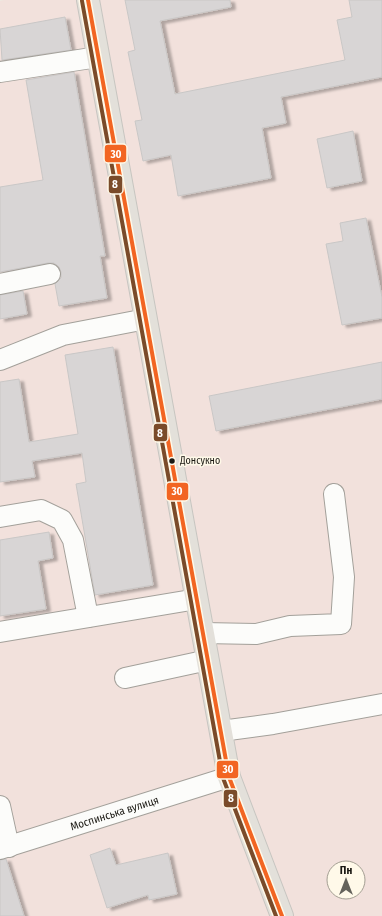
<svg xmlns="http://www.w3.org/2000/svg" width="382" height="916" viewBox="0 0 382 916" font-family="'Fira Sans Condensed',sans-serif">
  <defs>
    <filter id="shadow"><feDropShadow dx="4.5" dy="2.5" stdDeviation="1" flood-color="#0004"/></filter>
  </defs>
  <rect width="100%" height="100%" fill="#ede9e0"/>
  <g fill="#f2e1dc" fill-rule="evenodd">
    <path d="M 4,0 L 79,0 L 220,779 L 272,916 L 0,916 L 0,1 Z"/>
    <path d="M 97,0 L 382,0 L 382,916 L 292,916 L 238,775 ZM 334,868 L 358,868 L 358,892 L 334,892 Z"/>
  </g>
  <g fill="#d8d5d5" stroke="#c9c7c6" filter="url(#shadow)">
    <path d="M 125,0 L 230,0 L 231,7 L 160,21 L 175,94 L 345,60 L 337,20 L 352,17 L 349,0 L 382,0 L 382,77 L 281,97 L 286,123 L 262,128 L 271,178 L 178,196 L 171,155 L 143,161 L 135,121 L 142,120 L 128,52 L 135,50 Z"/>
    <path d="M 65,17 L 71,50 L 2,60 L 0,29 Z"/>
    <path d="M 74,72 L 105,256 L 100,256 L 107,298 L 59,306 L 55,284 L 61,278 L 61,272 L 59,267 L 54,263 L 48,263 L 0,272 L 0,187 L 43,180 L 26,80 Z"/>
    <path d="M 353,131 L 362,181 L 327,188 L 317,139 Z"/>
    <path d="M 366,218 L 382,297 L 382,318 L 342,325 L 326,244 L 343,241 L 340,223 Z"/>
    <path d="M 23,291 L 27,314 L 0,319 L 0,295 Z"/>
    <path d="M 113,347 L 153,585 L 95,595 L 76,484 L 86,482 L 82,453 L 32,461 L 35,477 L 0,482 L 0,382 L 19,379 L 29,442 L 78,434 L 65,355 Z"/>
    <path d="M 382,362 L 382,399 L 216,431 L 209,396 Z"/>
    <path d="M 49,532 L 53,558 L 38,561 L 46,609 L 0,616 L 0,540 Z"/>
    <path d="M 110,848 L 116,865 L 168,853 L 177,894 L 149,900 L 148,895 L 107,908 L 90,855 Z"/>
    <path d="M 6,859 L 24,916 L 0,916 L 0,860 Z"/>
  </g>
  <g fill="none" stroke-linecap="round" stroke-linejoin="round">
    <defs>
      <g id="minor">
        <path d="M 0,72 L 98,57"/>
        <path d="M 0,284 L 50,274"/>
        <path d="M 0,360 L 63,335 L 146,319"/>
        <path d="M 0,517 L 41,510 L 62,520 L 73,540 L 88,617"/>
        <path d="M 0,632 L 197,599"/>
        <path d="M 203,633 L 256,634 L 290,626 L 341,624 L 344,577 L 334,494"/>
        <path d="M 125,678 L 208,660"/>
        <path d="M 221,731 L 273,724 L 382,704"/>
        <path d="M 0,806 L 9,847"/>
        <path id="s1" d="M 0,849 L 229,777"/>
      </g>
      <path id="major" d="M 88,0 L 229,777 L 282,916"/>
    </defs>
    <use href="#minor" stroke="#a3a09a" stroke-width="22"/>
    <use href="#major" stroke="#c7c5c0" stroke-width="24"/>
    <use href="#minor" stroke="#fcfcfa" stroke-width="20"/>
    <use href="#major" stroke="#e3e0da" stroke-width="22"/>
    <defs>
      <path id="bus-1" d="M 88,0 L 229,777 L 282,916"/>
      <path id="bus-2" d="M 82,1 L 223,778 L 276,916"/>
    </defs>
    <use href="#bus-1" stroke="#fff9e9" stroke-width="7"/>
    <use href="#bus-2" stroke="#fff9e9" stroke-width="7"/>
    <use href="#bus-1" stroke="#f26522" stroke-width="4"/>
    <use href="#bus-2" stroke="#7a4b2a" stroke-width="4"/>
  </g>
  <circle fill="#1b1913" stroke="#fff9e9" stroke-width="1.5" cx="172" cy="461" r="3.5"/>
  <g text-anchor="middle" dominant-baseline="central" stroke-width="3" stroke-linejoin="round" paint-order="stroke">
    <g font-size="10" fill="#1b1913" stroke="#fff9e9" text-anchor="start">
      <text x="180" y="461">Донсукно</text>
    </g>
    <g font-size="11" fill="#1b1913" stroke="#fff9e9">
      <text stroke="none"><textPath href="#s1" startOffset="120">Моспинська вулиця</textPath></text>
    </g>
  </g>
  <g stroke="#fff9e9" stroke-width="1.5">
    <rect x="104" y="144" width="23" height="19" rx="4" fill="#f26522"/>
    <rect x="108" y="175" width="15" height="19" rx="4" fill="#7a4b2a"/>
    <rect x="153" y="423" width="15" height="19" rx="4" fill="#7a4b2a"/>
    <rect x="166" y="482" width="23" height="19" rx="4" fill="#f26522"/>
    <rect x="216" y="760" width="23" height="19" rx="4" fill="#f26522"/>
    <rect x="223" y="789" width="15" height="19" rx="4" fill="#7a4b2a"/>
  </g>
  <g font-size="11" text-anchor="middle" font-weight="bold" fill="#fff">
    <text x="116" y="158">30</text>
    <text x="115" y="188">8</text>
    <text x="160" y="437">8</text>
    <text x="177" y="495">30</text>
    <text x="228" y="773">30</text>
    <text x="231" y="802">8</text>
  </g>
  <g transform="translate(346 880)"><circle r="19" fill="#fff9e9" stroke="#a49f93"/>
  <path d="M0-3L7 15L0 10L-7 15Z" fill="#64625b"/>
  <text y="-6" font-size="11" font-weight="bold" text-anchor="middle" fill="#1b1913">Пн</text>
  </g>
</svg>
